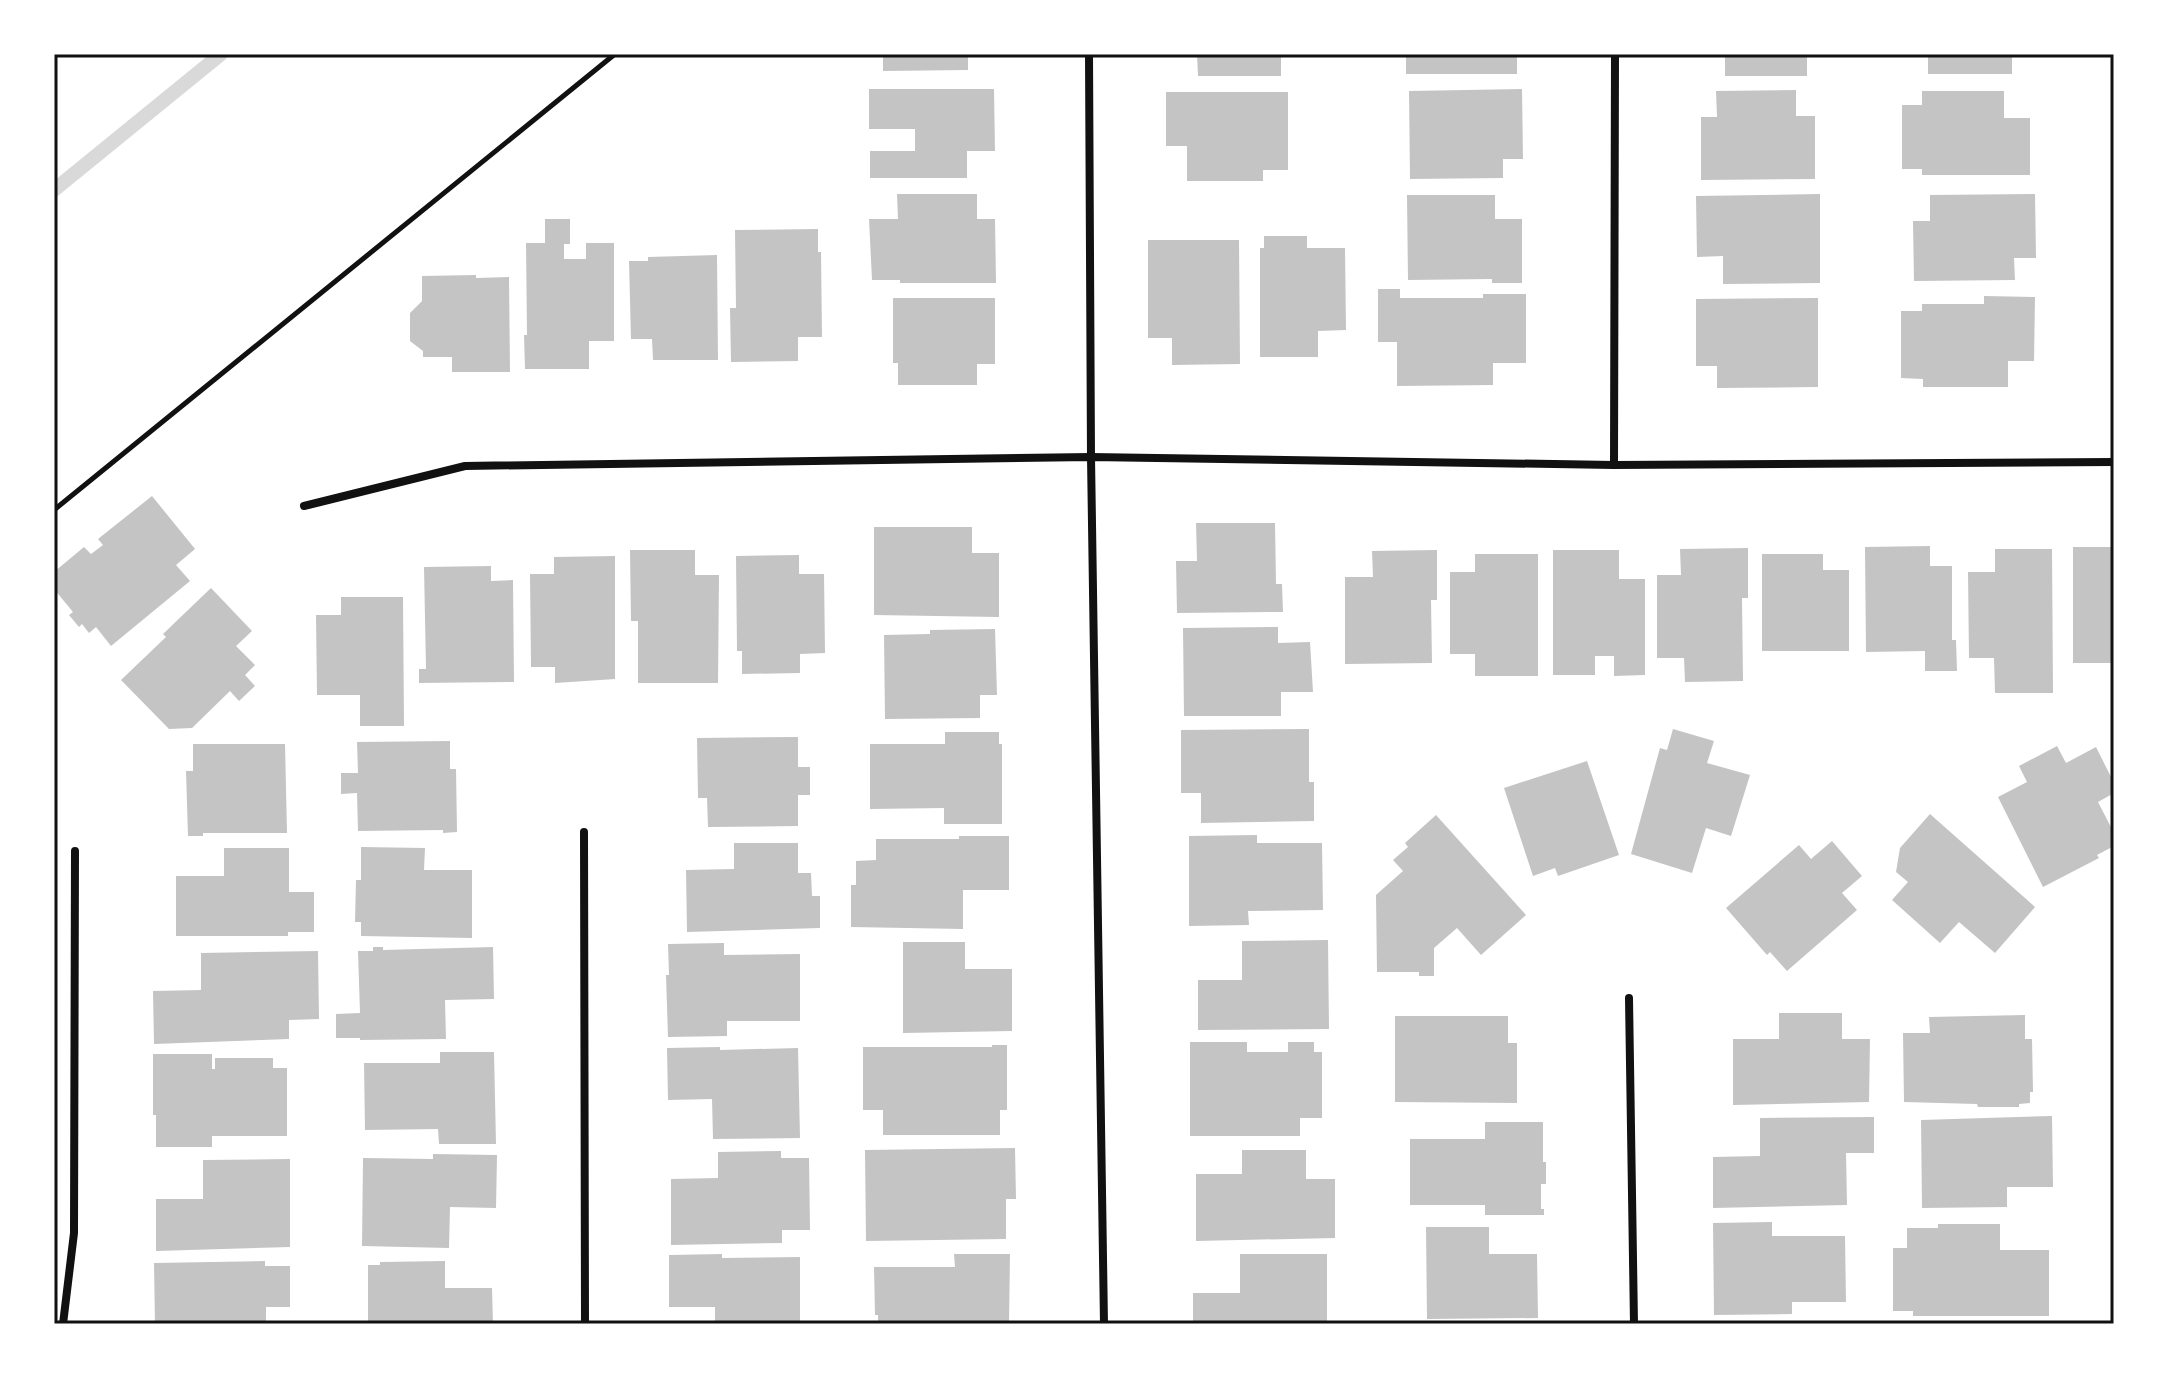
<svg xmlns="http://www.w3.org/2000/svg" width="2168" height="1378" viewBox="0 0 2168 1378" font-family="Inter,sans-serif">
  <rect width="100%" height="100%" fill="#fff"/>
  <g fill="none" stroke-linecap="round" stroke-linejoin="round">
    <path stroke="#d9d9d9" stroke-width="14" d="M 54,190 L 221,54"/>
  </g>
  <g fill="#c4c4c4">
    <path d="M 883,54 L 968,54 L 968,70 L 883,71 Z"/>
    <path d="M 1197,54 L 1281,54 L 1281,76 L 1198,76 Z"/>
    <rect x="1406" y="54" width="111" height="20"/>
    <rect x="1725" y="54" width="82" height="22"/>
    <rect x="1928" y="54" width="84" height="20"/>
    <path d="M 869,89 L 994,89 L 995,151 L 967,151 L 967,178 L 870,178 L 870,151 L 915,151 L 915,129 L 869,129 Z"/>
    <path d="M 1522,89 L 1523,159 L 1503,159 L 1503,178 L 1410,179 L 1409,91 Z"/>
    <path d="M 1796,90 L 1796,116 L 1815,116 L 1815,179 L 1701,180 L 1701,117 L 1717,117 L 1716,91 Z"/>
    <path d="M 1922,91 L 2004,91 L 2004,118 L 2030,118 L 2030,175 L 1922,175 L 1922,169 L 1902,169 L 1902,105 L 1922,105 Z"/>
    <path d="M 1166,92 L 1288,92 L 1288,170 L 1263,170 L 1263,181 L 1187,181 L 1187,146 L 1166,146 Z"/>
    <path d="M 897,194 L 977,194 L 977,219 L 995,219 L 996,283 L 900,283 L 900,280 L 872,280 L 869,219 L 898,219 Z"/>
    <path d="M 1820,194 L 1820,283 L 1723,284 L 1723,256 L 1697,257 L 1696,196 Z"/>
    <path d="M 2035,194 L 2036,258 L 2014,258 L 2015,280 L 1914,281 L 1913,221 L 1930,221 L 1930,195 Z"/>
    <path d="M 1407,195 L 1495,195 L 1495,219 L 1522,219 L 1522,283 L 1492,283 L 1492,279 L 1408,280 Z"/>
    <path d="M 545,219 L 570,219 L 570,244 L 564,244 L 564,259 L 586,259 L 586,243 L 614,243 L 614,341 L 589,341 L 589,369 L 525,369 L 524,335 L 527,335 L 526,243 L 545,243 Z"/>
    <path d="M 818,229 L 818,252 L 821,252 L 822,337 L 798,337 L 798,361 L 731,362 L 730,308 L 736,308 L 735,230 Z"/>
    <path d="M 1264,236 L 1307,236 L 1307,248 L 1345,248 L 1346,330 L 1318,331 L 1318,357 L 1260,357 L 1260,248 L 1264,248 Z"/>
    <path d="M 1148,240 L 1239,240 L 1240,364 L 1172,365 L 1172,338 L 1148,338 Z"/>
    <path d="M 717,255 L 718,360 L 653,360 L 652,339 L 631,339 L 629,261 L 648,261 L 648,257 Z"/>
    <path d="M 476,275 L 476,278 L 509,277 L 510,372 L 452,372 L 452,357 L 423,357 L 423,351 L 410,341 L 410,313 L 422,301 L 422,276 Z"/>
    <path d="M 1378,289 L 1400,289 L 1400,298 L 1483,298 L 1483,294 L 1526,294 L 1526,363 L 1493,363 L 1493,385 L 1397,386 L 1397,342 L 1378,342 Z"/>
    <path d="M 1984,296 L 2035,297 L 2034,361 L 2008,361 L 2008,387 L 1923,387 L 1923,379 L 1901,378 L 1901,311 L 1922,311 L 1922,304 L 1984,304 Z"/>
    <path d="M 893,298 L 995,298 L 995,364 L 977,364 L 977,385 L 898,385 L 898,363 L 893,363 Z"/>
    <path d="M 1818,298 L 1818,387 L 1717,388 L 1717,366 L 1696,366 L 1696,299 Z"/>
    <path d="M 152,496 L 195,549 L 176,565 L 190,581 L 111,646 L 96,627 L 89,633 L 82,624 L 79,627 L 69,615 L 73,612 L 54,589 L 54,572 L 84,547 L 91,554 L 103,545 L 98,539 Z"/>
    <path d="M 1196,523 L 1275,523 L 1276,584 L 1282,584 L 1283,612 L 1177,613 L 1176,561 L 1197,561 Z"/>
    <path d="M 874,527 L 972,527 L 972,553 L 999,553 L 999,617 L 874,615 Z"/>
    <path d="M 1930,546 L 1930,566 L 1952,566 L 1952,640 L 1956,640 L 1957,671 L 1925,671 L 1925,651 L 1866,652 L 1865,547 Z"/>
    <rect x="2073" y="547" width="41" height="116"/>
    <path d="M 1748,548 L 1748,598 L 1742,598 L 1743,681 L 1685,682 L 1684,658 L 1657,658 L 1657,575 L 1681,575 L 1680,549 Z"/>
    <path d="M 1995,549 L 2052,549 L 2053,693 L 1995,693 L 1994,658 L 1969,658 L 1968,572 L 1995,572 Z"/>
    <path d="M 630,550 L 695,550 L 695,575 L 719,575 L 718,683 L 638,683 L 638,621 L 631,621 Z"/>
    <path d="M 1437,550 L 1437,600 L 1431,600 L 1432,663 L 1345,664 L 1345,577 L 1373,577 L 1372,551 Z"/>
    <path d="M 1553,550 L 1619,550 L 1619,579 L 1645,579 L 1645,675 L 1614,676 L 1614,656 L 1595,656 L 1595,675 L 1553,675 Z"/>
    <path d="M 1475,554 L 1538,554 L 1538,676 L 1475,676 L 1475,654 L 1450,654 L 1450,572 L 1475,572 Z"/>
    <path d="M 1762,554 L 1823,554 L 1823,570 L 1849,570 L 1849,651 L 1762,651 Z"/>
    <path d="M 799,555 L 799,574 L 824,574 L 825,653 L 800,654 L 800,673 L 742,674 L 742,651 L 737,651 L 736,556 Z"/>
    <path d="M 615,556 L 615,679 L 555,683 L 555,667 L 531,667 L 530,574 L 554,574 L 554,557 Z"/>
    <path d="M 491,566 L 491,581 L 513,580 L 514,682 L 419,683 L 419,669 L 426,669 L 424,567 Z"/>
    <path d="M 211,588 L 252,631 L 236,646 L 255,665 L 245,675 L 255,686 L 239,701 L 230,691 L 192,728 L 169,729 L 121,680 L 166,637 L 163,634 Z"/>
    <path d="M 341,597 L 403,597 L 404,726 L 360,726 L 360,695 L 317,695 L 316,615 L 341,615 Z"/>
    <path d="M 1278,627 L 1278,643 L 1310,642 L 1313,692 L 1281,692 L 1281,716 L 1184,716 L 1183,628 Z"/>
    <path d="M 995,629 L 997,695 L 980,695 L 980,718 L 885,719 L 884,635 L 930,634 L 930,630 Z"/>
    <path d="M 1309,729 L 1309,782 L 1314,782 L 1314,821 L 1201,823 L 1201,793 L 1181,793 L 1181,730 Z"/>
    <path d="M 1673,729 L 1714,741 L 1707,763 L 1750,775 L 1731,836 L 1706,828 L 1692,873 L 1631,854 L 1660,748 L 1667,750 Z"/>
    <path d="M 945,732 L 999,732 L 999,744 L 1002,744 L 1002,824 L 944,824 L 944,808 L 870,809 L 870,744 L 945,744 Z"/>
    <path d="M 798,737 L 798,767 L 810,767 L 810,795 L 798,795 L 798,826 L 708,827 L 707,798 L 698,798 L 697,738 Z"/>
    <path d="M 450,741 L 450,769 L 456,769 L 457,832 L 443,833 L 443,830 L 358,831 L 357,793 L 341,794 L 341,773 L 358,773 L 357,742 Z"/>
    <path d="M 193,744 L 285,744 L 287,833 L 203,833 L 203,836 L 188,836 L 186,771 L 193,771 Z"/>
    <path d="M 2057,746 L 2066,763 L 2096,747 L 2114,783 L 2114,793 L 2098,802 L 2114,833 L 2114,846 L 2097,855 L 2099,858 L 2043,887 L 1998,797 L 2027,782 L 2019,766 Z"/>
    <path d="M 1587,761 L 1619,855 L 1558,876 L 1555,868 L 1533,876 L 1504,788 Z"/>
    <path d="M 1930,814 L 2035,907 L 1995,953 L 1959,922 L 1940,943 L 1892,900 L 1908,882 L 1896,872 L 1900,848 Z"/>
    <path d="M 1436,815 L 1526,915 L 1481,955 L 1457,928 L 1434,948 L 1434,976 L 1419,976 L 1419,972 L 1377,972 L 1376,895 L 1403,871 L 1393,860 L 1408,847 L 1405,843 Z"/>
    <path d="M 1257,835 L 1257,843 L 1322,843 L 1323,910 L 1248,911 L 1249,925 L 1189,926 L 1189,836 Z"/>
    <path d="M 959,836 L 1009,836 L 1009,890 L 963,890 L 963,929 L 851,927 L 851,885 L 856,885 L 856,861 L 876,860 L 876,839 L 959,839 Z"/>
    <path d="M 1832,841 L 1862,876 L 1842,893 L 1857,910 L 1787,971 L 1770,952 L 1767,955 L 1726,908 L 1799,845 L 1811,859 Z"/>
    <path d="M 734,843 L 798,843 L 798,873 L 811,873 L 812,896 L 820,896 L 820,928 L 687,932 L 686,870 L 734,869 Z"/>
    <path d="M 361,847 L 425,848 L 424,870 L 472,870 L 472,938 L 361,936 L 361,922 L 355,922 L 356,880 L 361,880 Z"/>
    <path d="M 224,848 L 289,848 L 289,892 L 314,892 L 314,932 L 288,932 L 288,936 L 176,936 L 176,876 L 224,876 Z"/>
    <path d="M 1328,940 L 1329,1029 L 1198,1030 L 1198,980 L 1242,980 L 1242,941 Z"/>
    <path d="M 903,942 L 965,942 L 965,969 L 1012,969 L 1012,1031 L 903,1033 Z"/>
    <path d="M 724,943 L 724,955 L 800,954 L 800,1021 L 727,1021 L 727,1036 L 668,1037 L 666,975 L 669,975 L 668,944 Z"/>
    <path d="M 373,947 L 383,947 L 383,950 L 493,947 L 494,999 L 445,1000 L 446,1039 L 360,1040 L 360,1038 L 336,1038 L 336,1014 L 360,1013 L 358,951 L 373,951 Z"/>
    <path d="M 318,951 L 319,1019 L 289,1020 L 289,1039 L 154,1044 L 153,991 L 201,990 L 201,953 Z"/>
    <path d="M 1779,1013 L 1842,1013 L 1842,1039 L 1870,1039 L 1869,1102 L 1733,1105 L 1733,1039 L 1779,1039 Z"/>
    <path d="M 2025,1015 L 2025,1039 L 2032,1039 L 2033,1092 L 2030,1092 L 2030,1103 L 2019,1104 L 2019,1107 L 1978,1107 L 1977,1104 L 1904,1102 L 1903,1033 L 1930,1033 L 1929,1017 Z"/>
    <path d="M 1395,1016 L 1508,1016 L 1508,1043 L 1517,1043 L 1517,1103 L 1395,1102 Z"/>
    <path d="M 1190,1042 L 1247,1042 L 1247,1052 L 1288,1052 L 1288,1042 L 1314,1042 L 1314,1052 L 1322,1052 L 1322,1118 L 1300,1118 L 1300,1136 L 1190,1136 Z"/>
    <path d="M 992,1045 L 1007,1045 L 1007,1110 L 1000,1110 L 1000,1135 L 883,1135 L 883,1110 L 863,1110 L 863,1047 L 992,1047 Z"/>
    <path d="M 720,1047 L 720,1050 L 798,1048 L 800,1138 L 713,1139 L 712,1099 L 668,1100 L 667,1048 Z"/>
    <path d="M 440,1052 L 494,1052 L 496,1144 L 439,1144 L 438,1129 L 365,1130 L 364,1063 L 440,1063 Z"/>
    <path d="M 153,1054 L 212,1054 L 212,1069 L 215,1069 L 215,1058 L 273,1058 L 273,1068 L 287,1068 L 287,1136 L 212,1136 L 212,1147 L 156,1147 L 156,1115 L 153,1115 Z"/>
    <path d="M 2052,1116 L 2053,1187 L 2007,1187 L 2007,1207 L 1922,1208 L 1921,1120 Z"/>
    <path d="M 1874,1117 L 1874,1153 L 1846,1153 L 1847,1205 L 1713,1208 L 1713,1157 L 1760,1156 L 1760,1118 Z"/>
    <path d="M 1485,1122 L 1543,1122 L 1543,1162 L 1546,1162 L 1546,1184 L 1541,1184 L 1541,1209 L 1544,1209 L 1544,1215 L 1485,1215 L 1485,1205 L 1410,1205 L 1410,1139 L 1485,1139 Z"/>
    <path d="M 1015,1148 L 1016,1199 L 1006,1199 L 1006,1239 L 866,1241 L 865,1150 Z"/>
    <path d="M 1242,1150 L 1306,1150 L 1306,1179 L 1335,1179 L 1335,1238 L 1196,1241 L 1196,1174 L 1242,1174 Z"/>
    <path d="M 781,1151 L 781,1158 L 809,1158 L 810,1230 L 782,1230 L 782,1243 L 671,1245 L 671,1179 L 718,1178 L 718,1152 Z"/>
    <path d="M 433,1154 L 497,1155 L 496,1208 L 450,1207 L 449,1248 L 362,1246 L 363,1158 L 433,1159 Z"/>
    <path d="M 290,1159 L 290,1247 L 156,1251 L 156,1199 L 203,1199 L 203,1160 Z"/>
    <path d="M 1772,1222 L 1772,1236 L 1845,1236 L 1846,1302 L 1792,1302 L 1792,1314 L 1714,1315 L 1713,1223 Z"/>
    <path d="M 1938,1224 L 2000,1224 L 2000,1250 L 2049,1250 L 2049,1316 L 1913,1316 L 1913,1311 L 1893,1311 L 1893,1248 L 1907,1248 L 1907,1228 L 1938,1228 Z"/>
    <path d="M 1426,1227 L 1489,1227 L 1489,1254 L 1537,1254 L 1538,1318 L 1427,1319 Z"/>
    <path d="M 722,1254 L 722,1258 L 800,1257 L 800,1324 L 715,1324 L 715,1307 L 669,1307 L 669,1255 Z"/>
    <path d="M 954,1254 L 1010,1254 L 1009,1324 L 878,1324 L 878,1315 L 875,1315 L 874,1267 L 955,1267 Z"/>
    <path d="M 1240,1254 L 1327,1254 L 1327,1324 L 1193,1324 L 1193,1293 L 1240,1293 Z"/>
    <path d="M 265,1261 L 265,1266 L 290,1266 L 290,1307 L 266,1307 L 266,1324 L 155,1324 L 154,1263 Z"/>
    <path d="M 445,1261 L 445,1288 L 492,1288 L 493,1324 L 368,1324 L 368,1265 L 380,1265 L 380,1262 Z"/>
  </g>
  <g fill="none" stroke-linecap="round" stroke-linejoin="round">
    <path stroke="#111" stroke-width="5" d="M 54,510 L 615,54"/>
    <g stroke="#111" stroke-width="8">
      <path d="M 1089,54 L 1091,457 L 1104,1324"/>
      <path d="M 1614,465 L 1615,54"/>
      <path d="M 304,506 L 465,466 L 1091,457 L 1614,465 L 2114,462"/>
      <path d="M 584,832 L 585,1324"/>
      <path d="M 1629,998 L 1634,1324"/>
      <path d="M 63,1324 L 74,1233 L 75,851"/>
    </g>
  </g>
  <rect width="2168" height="1378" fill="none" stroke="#ffffff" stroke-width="112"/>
  <rect x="56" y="56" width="2056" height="1266" fill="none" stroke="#111" stroke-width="3"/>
</svg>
